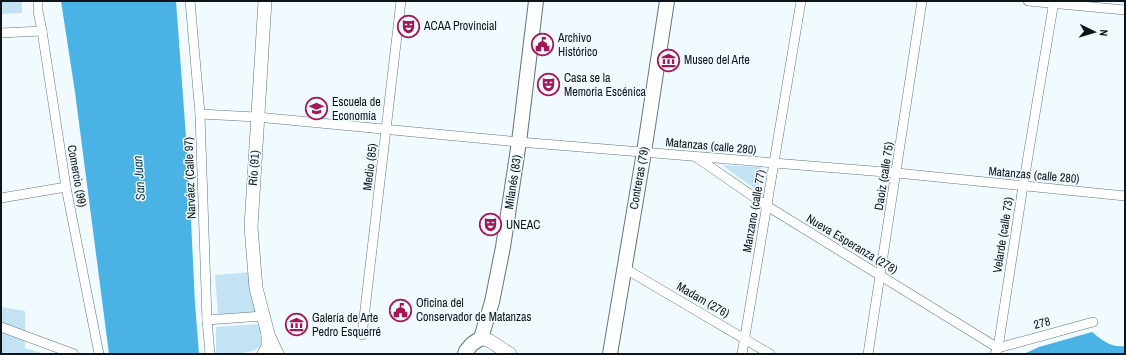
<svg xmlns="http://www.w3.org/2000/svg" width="1126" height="355" viewBox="0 0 1126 355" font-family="'Archivo Narrow',sans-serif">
  <rect width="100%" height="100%" fill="#f1faff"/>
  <g fill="#c3e3f5">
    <path d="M 1,1 L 22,1 L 22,13 L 1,14 Z"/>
    <path d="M 722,165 L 761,167 L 758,191 Z"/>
    <path d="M 252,272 L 258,312 L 218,315 L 215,275 Z"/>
    <path d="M 1,307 L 25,311 L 25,348 L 44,354 L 1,354 Z"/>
    <path d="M 260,324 C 261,329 262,335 262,340 C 263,355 230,354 216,354 L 216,327 Z"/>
  </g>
  <g fill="#4bb2e5">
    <path d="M 61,1 L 176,1 L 189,178 L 195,304 L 199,354 L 109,354 L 75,92 Z"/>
    <path d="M 1092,332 C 1102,340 1111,348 1125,346 L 1125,354 L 1024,354 L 1039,347 Z"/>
  </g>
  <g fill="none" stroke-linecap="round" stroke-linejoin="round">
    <defs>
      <g id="street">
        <path d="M 38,1 L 38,11 L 42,31 L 66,187 L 99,354"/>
        <path d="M 190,1 L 200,114 L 207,320 L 210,354"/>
        <path d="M 1028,1 L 1125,10"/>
        <path d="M 1,33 L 42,31"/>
        <path d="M 200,114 L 257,117 L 519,142 L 897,173 L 1125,196"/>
        <path d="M 696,157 L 767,206 L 998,348"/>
        <path d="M 1,198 L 66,187"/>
        <path d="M 624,268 L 770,354"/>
        <path d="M 207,320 L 263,316"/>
        <path d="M 1,327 L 74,354"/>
        <path d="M 362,335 L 401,1"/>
        <path d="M 998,348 L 1093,322"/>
        <path d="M 742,354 L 801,1"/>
        <path d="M 868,354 L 922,1"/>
        <path d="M 995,354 L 998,348 L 1023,186 L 1054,1"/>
      </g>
      <g id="secondary">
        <path d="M 268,335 L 277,354"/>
        <path d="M 481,338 L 490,341 L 510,354"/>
        <path d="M 264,354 L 268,347 L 268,334 L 256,288 L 251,227 L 265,1"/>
      </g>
      <g id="primary">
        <path d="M 465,354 L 466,351 L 472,344 L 481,338 L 492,302 L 503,247 L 519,142 L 536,1"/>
        <path d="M 610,354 L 644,152 L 667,1"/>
      </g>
    </defs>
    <use href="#street" stroke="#627580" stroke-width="10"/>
    <use href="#secondary" stroke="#627580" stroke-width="14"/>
    <use href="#primary" stroke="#627580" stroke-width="16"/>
    <use href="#street" stroke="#fff" stroke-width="9"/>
    <use href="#secondary" stroke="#fff" stroke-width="13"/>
    <use href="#primary" stroke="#fff" stroke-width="14"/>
  </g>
  <defs>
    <symbol id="theatre-ring" viewBox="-11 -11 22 22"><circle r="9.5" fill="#f1faff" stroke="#a61657" stroke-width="1.5"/><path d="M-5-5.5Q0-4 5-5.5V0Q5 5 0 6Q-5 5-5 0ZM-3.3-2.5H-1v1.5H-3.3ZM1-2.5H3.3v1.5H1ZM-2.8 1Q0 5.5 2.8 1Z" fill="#a61657"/></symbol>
    <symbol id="civic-ring" viewBox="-11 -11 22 22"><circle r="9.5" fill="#f1faff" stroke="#a61657" stroke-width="1.5"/><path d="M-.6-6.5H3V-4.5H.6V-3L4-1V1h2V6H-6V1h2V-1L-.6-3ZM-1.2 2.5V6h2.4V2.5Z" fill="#a61657"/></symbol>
    <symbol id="museum-ring" viewBox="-11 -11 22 22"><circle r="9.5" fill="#f1faff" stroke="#a61657" stroke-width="1.5"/><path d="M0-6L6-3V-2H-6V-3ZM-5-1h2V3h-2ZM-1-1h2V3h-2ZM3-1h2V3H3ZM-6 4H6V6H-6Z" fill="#a61657"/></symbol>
    <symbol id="university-ring" viewBox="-11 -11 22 22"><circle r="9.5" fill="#f1faff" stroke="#a61657" stroke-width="1.5"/><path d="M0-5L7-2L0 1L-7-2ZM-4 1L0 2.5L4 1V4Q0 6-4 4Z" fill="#a61657"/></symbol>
  </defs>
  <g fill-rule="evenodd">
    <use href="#theatre-ring" x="396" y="14" width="25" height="25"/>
    <use href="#civic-ring" x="530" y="32" width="25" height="25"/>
    <use href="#museum-ring" x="656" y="48" width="25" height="25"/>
    <use href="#theatre-ring" x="536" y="72" width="25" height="25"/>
    <use href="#university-ring" x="304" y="96" width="25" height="25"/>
    <use href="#theatre-ring" x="478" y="212" width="25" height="25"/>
    <use href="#civic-ring" x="388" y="298" width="25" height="25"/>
    <use href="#museum-ring" x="284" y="312" width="25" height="25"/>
  </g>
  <g text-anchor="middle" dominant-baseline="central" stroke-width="3" stroke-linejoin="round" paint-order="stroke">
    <g font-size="12" fill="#0e151a" stroke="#f1faff" text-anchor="start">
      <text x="424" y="26">ACAA Provincial</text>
      <text x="558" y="38">Archivo<tspan x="558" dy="14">Histórico</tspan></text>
      <text x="684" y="60">Museo del Arte</text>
      <text x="564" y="78">Casa se la<tspan x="564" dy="14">Memoria Escénica</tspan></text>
      <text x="332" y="102">Escuela de<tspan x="332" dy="14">Economía</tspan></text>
      <text x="506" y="225">UNEAC</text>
      <text x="416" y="303">Oficina del<tspan x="416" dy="14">Conservador de Matanzas</tspan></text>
      <text x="312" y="318">Galería de Arte<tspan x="312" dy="14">Pedro Esquerré</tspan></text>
    </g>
    <g font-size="12" fill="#0e151a" stroke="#f1faff">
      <text transform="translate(711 146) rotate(5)">Matanzas (calle 280)</text>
      <text transform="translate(370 167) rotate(-83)">Medio (85)</text>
      <text transform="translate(254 168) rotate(-86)">Río (91)</text>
      <text transform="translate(1034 175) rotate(5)">Matanzas (calle 280)</text>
      <text transform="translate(77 176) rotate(80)">Comercio (99)</text>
      <text transform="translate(884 176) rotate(-81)">Daoiz (calle 75)</text>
      <text transform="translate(190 178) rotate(-92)">Narváez (Calle 97)</text>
      <text transform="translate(639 178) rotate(-80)">Contreras (79)</text>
      <text transform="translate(513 182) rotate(-81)">Milanés (83)</text>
      <text transform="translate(754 211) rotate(-80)">Manzano (calle 77)</text>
      <text transform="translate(1003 235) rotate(-81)">Velarde (calle 73)</text>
      <text transform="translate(852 244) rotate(31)">Nueva Esperanza (278)</text>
      <text transform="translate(703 300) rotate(30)">Madam (276)</text>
      <text transform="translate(1042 323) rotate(-15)">278</text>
    </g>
    <g font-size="13" font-style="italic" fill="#0d3a4f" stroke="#f1faff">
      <text transform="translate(139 178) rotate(-94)">San Juan</text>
    </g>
  </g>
  <rect width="1126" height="355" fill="none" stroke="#0e151a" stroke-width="4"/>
  <g transform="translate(1094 32) rotate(95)" stroke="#f1faff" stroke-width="3" paint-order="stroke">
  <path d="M0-3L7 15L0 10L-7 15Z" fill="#0e151a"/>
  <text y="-6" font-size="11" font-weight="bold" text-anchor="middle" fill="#0e151a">N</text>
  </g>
</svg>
